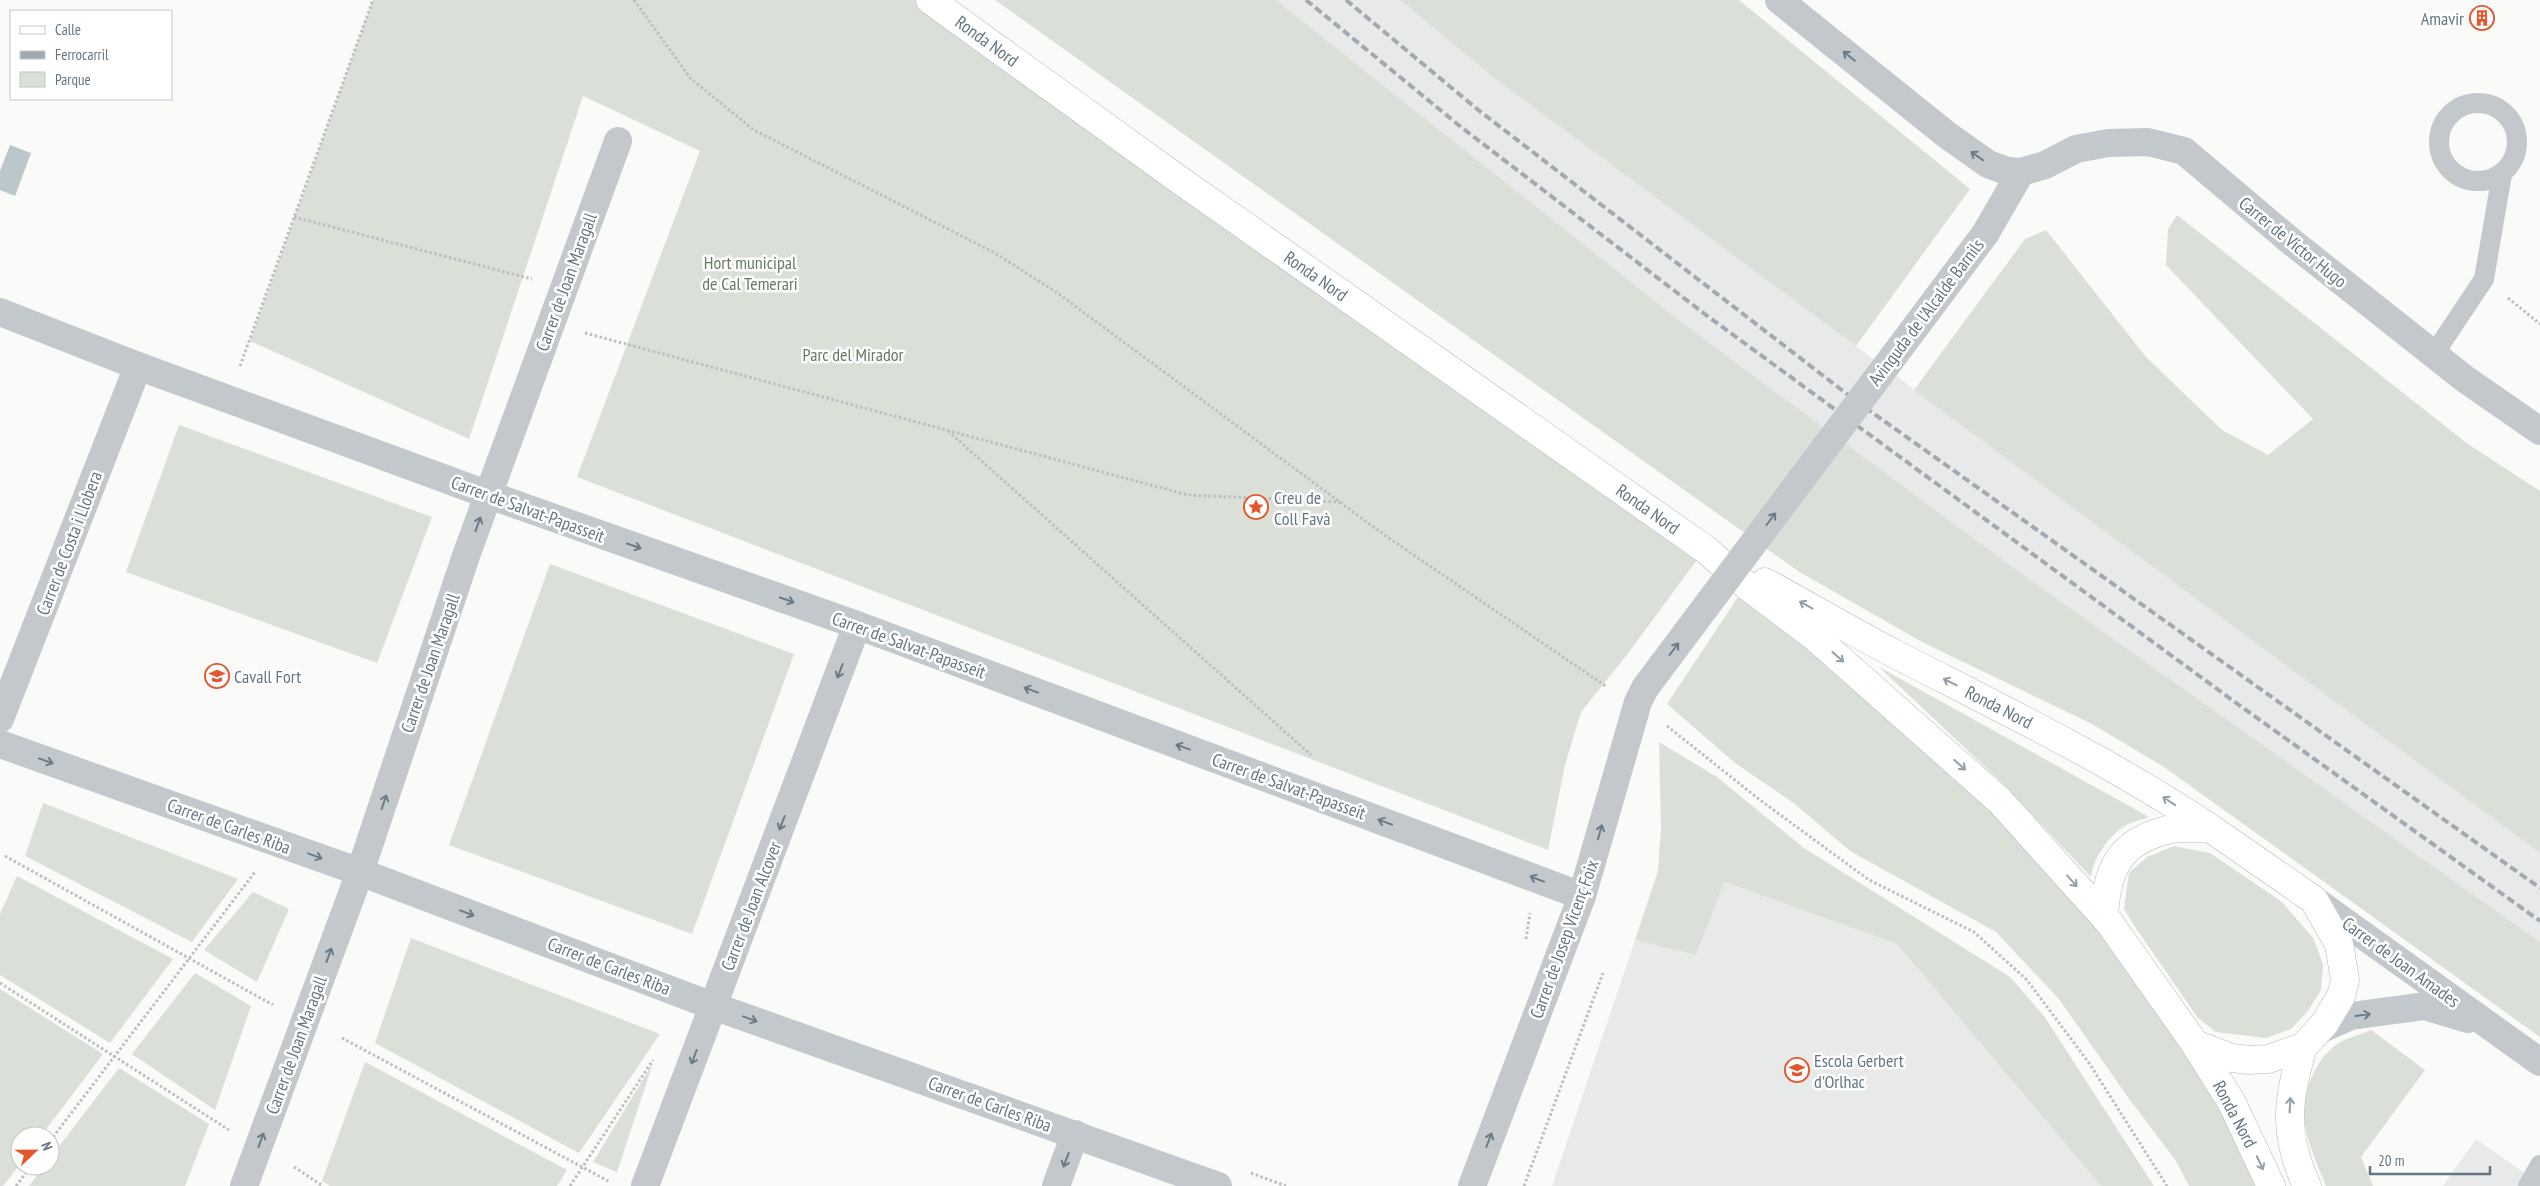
<svg xmlns="http://www.w3.org/2000/svg" width="2540" height="1186" viewBox="0 0 2540 1186" font-family="'PT Sans Narrow',sans-serif">
  <rect width="100%" height="100%" fill="#fafaf8"/>
  <g fill="#e8e9e9">
    <path d="M 1276,0 L 1400,0 L 1493,77 L 2540,853 L 2540,942 L 2026,577 L 1685,325 Z"/>
    <path d="M 1723,882 L 1897,944 L 2101,1186 L 1552,1186 L 1635,940 L 1696,955 Z"/>
    <path d="M 2476,1139 L 2540,1184 L 2540,1186 L 2443,1186 Z"/>
  </g>
  <g fill="#dadfd7">
    <path d="M 373,0 L 930,0 L 1705,549 L 1626,656 L 1581,712 L 1565,765 L 1548,850 L 577,477 L 700,151 L 583,96 L 469,439 L 250,341 Z"/>
    <path d="M 995,0 L 1276,0 L 1685,325 L 2026,577 L 2540,942 L 2540,1037 L 2164,767 L 2092,724 L 1924,643 L 1801,573 Z"/>
    <path d="M 1400,0 L 1739,0 L 1970,189 L 1856,346 L 1493,77 Z"/>
    <path d="M 2177,215 L 2468,444 L 2540,491 L 2540,853 L 1914,390 L 2025,239 L 2046,230 L 2146,357 L 2222,430 L 2268,455 L 2313,419 L 2166,265 L 2168,229 Z"/>
    <path d="M 179,425 L 432,517 L 377,663 L 126,572 Z"/>
    <path d="M 550,564 L 794,654 L 692,934 L 449,845 Z"/>
    <path d="M 1746,585 L 1815,637 L 2107,920 L 2271,1186 L 2189,1186 L 2176,1161 L 2130,1100 L 2059,999 L 1996,932 L 1850,851 L 1795,804 L 1735,763 L 1667,704 Z"/>
    <path d="M 1879,667 L 2149,817 C 2141,820 2130,822 2123,827 C 2107,838 2093,859 2091,877 L 2000,781 Z"/>
    <path d="M 1659,742 L 1717,777 L 1804,848 L 2010,977 L 2044,1016 L 2154,1186 L 2101,1186 L 1897,944 L 1724,882 L 1696,955 L 1635,940 L 1658,871 L 1661,829 Z"/>
    <path d="M 43,803 L 238,879 L 192,942 L 25,856 Z"/>
    <path d="M 2174,846 L 2210,853 L 2282,902 L 2313,938 L 2323,964 L 2321,990 L 2308,1011 L 2291,1029 L 2266,1038 L 2216,1032 L 2198,1018 L 2135,927 L 2124,909 L 2129,873 L 2147,857 Z"/>
    <path d="M 17,876 L 173,959 L 110,1043 L 0,975 L 0,914 Z"/>
    <path d="M 253,892 L 289,909 L 257,982 L 204,950 Z"/>
    <path d="M 411,938 L 660,1034 L 579,1153 L 375,1043 Z"/>
    <path d="M 195,973 L 251,1006 L 215,1110 L 132,1054 Z"/>
    <path d="M 0,989 L 103,1054 L 41,1136 L 20,1136 L 20,1164 L 3,1186 L 0,1186 Z"/>
    <path d="M 2371,1030 L 2425,1070 L 2361,1157 L 2373,1186 L 2326,1186 C 2318,1166 2308,1145 2305,1124 C 2301,1094 2315,1056 2342,1041 C 2351,1037 2362,1034 2371,1030 Z"/>
    <path d="M 365,1062 L 567,1170 L 557,1186 L 330,1186 L 322,1181 Z"/>
    <path d="M 653,1063 L 617,1172 L 593,1162 Z"/>
    <path d="M 119,1068 L 209,1124 L 185,1186 L 29,1186 L 44,1166 L 50,1166 L 50,1158 Z"/>
  </g>
  <path fill="#bbc7cb" d="M 10,145 L 31,153 L 15,196 L 0,190 L 0,171 Z"/>
  <g fill="none" stroke-linecap="round" stroke-linejoin="round">
    <defs>
      <g id="secondary">
        <path d="M 930,0 L 1181,181 L 1705,549 L 1746,585 L 1815,637 L 2000,801 L 2107,920"/>
        <path d="M 1765,582 C 1809,606 1851,631 1895,654 C 2002,709 2110,761 2210,828"/>
        <path d="M 2176,828 L 2210,828 L 2314,900 L 2339,944 L 2345,980 L 2341,996 L 2325,1023 L 2303,1047 L 2268,1059 L 2250,1060 L 2232,1058 L 2195,1044 L 2104,915 C 2107,863 2124,838 2176,828 Z"/>
        <path d="M 2195,1044 L 2232,1103 L 2271,1186"/>
        <path d="M 2303,1047 C 2287,1100 2283,1134 2307,1186"/>
      </g>
    </defs>
    <use href="#secondary" stroke="#b3babf" stroke-width="29"/>
    <g stroke="#bbbfc2" stroke-width="3" stroke-dasharray="2.5 2.5" stroke-linecap="butt">
      <path d="M 634,0 L 691,79 L 754,130 L 995,253 L 1056,292 L 1383,534 L 1607,687"/>
      <path d="M 294,217 L 532,279"/>
      <path d="M 2508,298 L 2540,324"/>
      <path d="M 585,333 L 1188,495 L 1340,502"/>
      <path d="M 240,366 L 373,0"/>
      <path d="M 948,431 L 1311,755"/>
      <path d="M 1667,726 L 1760,800 L 1869,880 L 1974,932 L 2027,980 L 2089,1063 L 2167,1186"/>
      <path d="M 5,856 L 273,1005"/>
      <path d="M 1526,939 L 1530,913"/>
      <path d="M 0,983 L 229,1130"/>
      <path d="M 342,1038 L 610,1182"/>
      <path d="M 50,1141 L 255,872"/>
      <path d="M 294,1167 L 323,1186"/>
      <path d="M 1251,1173 L 1286,1186"/>
      <path d="M 16,1186 L 31,1166"/>
      <path d="M 570,1186 L 653,1060"/>
      <path d="M 1524,1186 L 1603,973"/>
    </g>
    <g stroke="#c3c8cc" stroke-width="20">
      <circle cx="2478" cy="142" r="39"/>
      <path d="M 2434,354 L 2484,279 L 2502,174"/>
      <path d="M 2528,1186 L 2540,1165"/>
    </g>
    <path stroke="#c3c8cc" stroke-width="28" d="M 138,366 L 489,495"/>
    <g stroke="#c3c8cc" stroke-width="28">
      <path d="M 1779,0 L 1947,135 L 1988,164 L 2007,171 L 2021,172"/>
      <path d="M 0,312 L 138,366 L 0,719"/>
      <path d="M 489,495 L 857,625 L 1582,896"/>
      <path d="M 0,744 L 360,872 L 713,1006 L 1218,1186"/>
      <path d="M 2314,900 L 2540,1062"/>
      <path d="M 2317,1031 L 2351,1016 L 2425,1006 L 2468,1019"/>
      <path d="M 244,1186 L 360,872 L 467,553 L 618,141"/>
      <path d="M 645,1186 L 857,625"/>
      <path d="M 1056,1186 L 1075,1134"/>
      <path d="M 1472,1186 L 1582,896 L 1638,702 L 1645,688"/>
    </g>
    <path stroke="#c3c8cc" stroke-width="28" d="M 1985,234 L 2021,172 L 2045,165 L 2076,149 L 2108,143 L 2148,142 L 2184,151 L 2293,243 L 2465,379 L 2540,431"/>
    <use href="#secondary" stroke="#fff" stroke-width="28"/>
    <g stroke="#a2aab0" stroke-width="4" stroke-dasharray="8 4" stroke-linecap="butt">
      <path d="M 1306,0 L 1461,127 L 1706,315 L 2239,705 L 2540,921"/>
      <path d="M 1346,0 L 1477,109 L 1856,401 L 2540,888"/>
    </g>
    <path stroke="#c3c8cc" stroke-width="28" d="M 1645,688 L 1985,234"/>
  </g>
  <defs><path id="oneway-shaft" d="M-6 0H5M1.5-3L5.5 0L1.5 3" fill="none" stroke-width="1.6" stroke-linecap="round" stroke-linejoin="round" transform="scale(1.25)"/></defs>
  <g stroke="#6a7a87">
    <use href="#oneway-shaft" transform="translate(1849 56) rotate(-141)"/>
    <use href="#oneway-shaft" transform="translate(1977 156) rotate(-145)"/>
    <use href="#oneway-shaft" transform="translate(1771 519) rotate(-53)"/>
    <use href="#oneway-shaft" transform="translate(478 524) rotate(-70)"/>
    <use href="#oneway-shaft" transform="translate(634 546) rotate(19)"/>
    <use href="#oneway-shaft" transform="translate(787 600) rotate(19)"/>
    <use href="#oneway-shaft" transform="translate(1674 649) rotate(-53)"/>
    <use href="#oneway-shaft" transform="translate(840 671) rotate(111)"/>
    <use href="#oneway-shaft" transform="translate(1031 690) rotate(-160)"/>
    <use href="#oneway-shaft" transform="translate(1183 747) rotate(-160)"/>
    <use href="#oneway-shaft" transform="translate(46 761) rotate(20)"/>
    <use href="#oneway-shaft" transform="translate(384 802) rotate(-71)"/>
    <use href="#oneway-shaft" transform="translate(1385 822) rotate(-160)"/>
    <use href="#oneway-shaft" transform="translate(782 823) rotate(111)"/>
    <use href="#oneway-shaft" transform="translate(1600 832) rotate(-74)"/>
    <use href="#oneway-shaft" transform="translate(315 856) rotate(20)"/>
    <use href="#oneway-shaft" transform="translate(1537 879) rotate(-159)"/>
    <use href="#oneway-shaft" transform="translate(467 913) rotate(21)"/>
    <use href="#oneway-shaft" transform="translate(329 955) rotate(-70)"/>
    <use href="#oneway-shaft" transform="translate(2363 1015) rotate(-8)"/>
    <use href="#oneway-shaft" transform="translate(750 1019) rotate(20)"/>
    <use href="#oneway-shaft" transform="translate(694 1057) rotate(111)"/>
    <use href="#oneway-shaft" transform="translate(261 1140) rotate(-70)"/>
    <use href="#oneway-shaft" transform="translate(1489 1140) rotate(-69)"/>
    <use href="#oneway-shaft" transform="translate(1066 1160) rotate(111)"/>
  </g>
  <g stroke="#939fa8">
    <use href="#oneway-shaft" transform="translate(1806 605) rotate(-151)"/>
    <use href="#oneway-shaft" transform="translate(1838 657) rotate(41)"/>
    <use href="#oneway-shaft" transform="translate(1950 682) rotate(-153)"/>
    <use href="#oneway-shaft" transform="translate(1960 765) rotate(42)"/>
    <use href="#oneway-shaft" transform="translate(2169 801) rotate(-146)"/>
    <use href="#oneway-shaft" transform="translate(2072 881) rotate(48)"/>
    <use href="#oneway-shaft" transform="translate(2290 1105) rotate(-87)"/>
    <use href="#oneway-shaft" transform="translate(2260 1163) rotate(65)"/>
  </g>
  <defs>
    <symbol id="building-ring" viewBox="-11 -11 22 22"><circle r="9.5" fill="#fff" stroke="#e4572e" stroke-width="1.5"/><path d="M-4-6H4V6H1V3H-1V6H-4ZM-2.5-4.3h1.7v1.8h-1.7ZM.8-4.3h1.7v1.8H.8ZM-2.5-1h1.7V.8h-1.7ZM.8-1h1.7V.8H.8Z" fill="#e4572e"/></symbol>
    <symbol id="sight-ring" viewBox="-11 -11 22 22"><circle r="9.5" fill="#fff" stroke="#e4572e" stroke-width="1.5"/><path d="M0-6L1.8-2.2L6-1.7L2.9 1.2L3.7 5.4L0 3.3L-3.7 5.4L-2.9 1.2L-6-1.7L-1.8-2.2Z" fill="#e4572e"/></symbol>
    <symbol id="school-ring" viewBox="-11 -11 22 22"><circle r="9.5" fill="#fff" stroke="#e4572e" stroke-width="1.5"/><path d="M0-5L7-2L0 1L-7-2ZM-4 1L0 2.5L4 1V4Q0 6-4 4Z" fill="#e4572e"/></symbol>
  </defs>
  <g fill-rule="evenodd">
    <use href="#building-ring" x="2468" y="4" width="28" height="28"/>
    <use href="#sight-ring" x="1242" y="493" width="28" height="28"/>
    <use href="#school-ring" x="203" y="662" width="28" height="28"/>
    <use href="#school-ring" x="1783" y="1056" width="28" height="28"/>
  </g>
  <g text-anchor="middle" dominant-baseline="central" stroke-width="5" stroke-linejoin="round" paint-order="stroke">
    <g font-size="18" fill="#657683" stroke="#fff" text-anchor="start">
      <text x="2464" y="18" text-anchor="end">Amavir</text>
      <text x="1274" y="497">Creu de<tspan x="1274" dy="21">Coll Favà</tspan></text>
      <text x="234" y="676">Cavall Fort</text>
      <text x="1814" y="1060">Escola Gerbert<tspan x="1814" dy="21">d'Orlhac</tspan></text>
    </g>
    <g font-size="18" fill="#657683" stroke="#fff">
      <text transform="translate(987 41) rotate(36)">Ronda Nord</text>
      <text transform="translate(2293 242) rotate(39)">Carrer de Víctor Hugo</text>
      <text transform="translate(1316 276) rotate(35)">Ronda Nord</text>
      <text transform="translate(566 282) rotate(-70)">Carrer de Joan Maragall</text>
      <text transform="translate(1926 312) rotate(-53)">Avinguda de l'Alcalde Barnils</text>
      <text transform="translate(528 509) rotate(20)">Carrer de Salvat-Papasseit</text>
      <text transform="translate(1648 509) rotate(35)">Ronda Nord</text>
      <text transform="translate(69 543) rotate(-69)">Carrer de Costa i Llobera</text>
      <text transform="translate(909 645) rotate(20)">Carrer de Salvat-Papasseit</text>
      <text transform="translate(430 663) rotate(-71)">Carrer de Joan Maragall</text>
      <text transform="translate(1999 707) rotate(27)">Ronda Nord</text>
      <text transform="translate(1289 786) rotate(20)">Carrer de Salvat-Papasseit</text>
      <text transform="translate(229 826) rotate(20)">Carrer de Carles Riba</text>
      <text transform="translate(751 906) rotate(-69)">Carrer de Joan Alcover</text>
      <text transform="translate(1564 939) rotate(-70)">Carrer de Josep Vicenç Foix</text>
      <text transform="translate(2401 962) rotate(36)">Carrer de Joan Amades</text>
      <text transform="translate(609 966) rotate(21)">Carrer de Carles Riba</text>
      <text transform="translate(296 1045) rotate(-70)">Carrer de Joan Maragall</text>
      <text transform="translate(990 1104) rotate(20)">Carrer de Carles Riba</text>
      <text transform="translate(2235 1114) rotate(62)">Ronda Nord</text>
    </g>
    <g font-size="18" fill="#687a64" stroke="#fff">
      <text x="750" y="262">Hort municipal<tspan x="750" dy="21">de Cal Temerari</tspan></text>
      <text x="853" y="354">Parc del Mirador</text>
    </g>
  </g>
  <rect x="10" y="10" width="162" height="90" fill="#ffffff" stroke="#c1c8cd"/>
  <rect x="20" y="26" width="25" height="8" fill="#ffffff" stroke="#c1c8cd"/>
  <text x="55" y="35" font-size="15" fill="#657683">Calle</text>
  <rect x="20" y="51" width="25" height="8" fill="#a2aab0" stroke="#c1c8cd"/>
  <text x="55" y="60" font-size="15" fill="#657683">Ferrocarril</text>
  <rect x="20" y="72" width="25" height="15" fill="#dadfd7" stroke="#c1c8cd"/>
  <text x="55" y="85" font-size="15" fill="#657683">Parque</text>
  <g transform="translate(35 1151) rotate(68)"><circle r="24" fill="#ffffff" stroke="#c1c8cd"/>
  <path d="M0-4L9 19L0 12L-9 19Z" fill="#e4572e"/>
  <text y="-8" font-size="14" font-weight="bold" text-anchor="middle" fill="#657683">N</text>
  </g>
  <path d="M2370 1166v8h120v-8" fill="none" stroke="#657683" stroke-width="2.5"/>
  <text x="2378" y="1166" font-size="15" fill="#657683" stroke="#ffffff" stroke-width="4" paint-order="stroke">20 m</text>
</svg>
